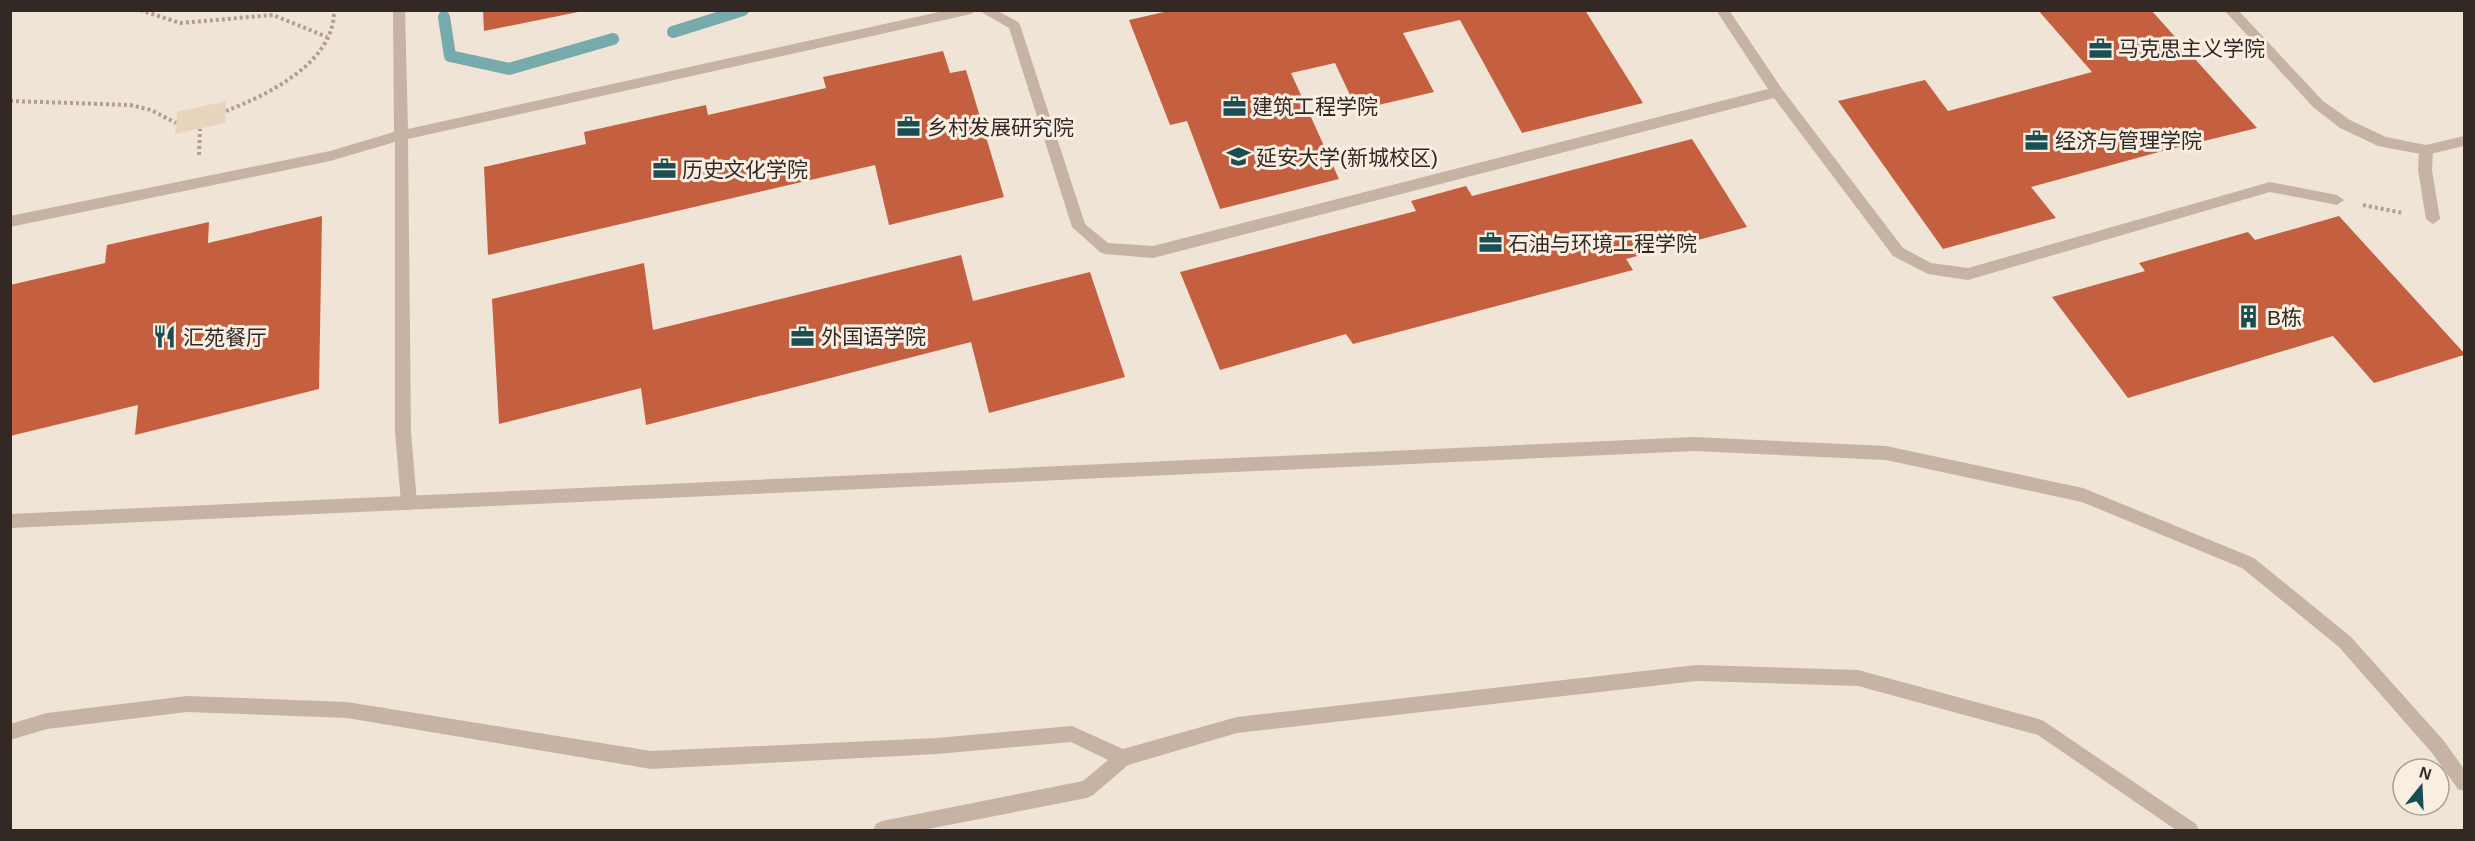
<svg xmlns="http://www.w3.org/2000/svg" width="2475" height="841" viewBox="0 0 2475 841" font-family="Arial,'Noto Sans SC',sans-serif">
  <rect width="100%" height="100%" fill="#f0e4d6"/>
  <path fill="#e8d5bd" d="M 226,101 L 225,123 L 175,134 L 177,112 Z"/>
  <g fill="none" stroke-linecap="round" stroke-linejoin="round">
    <g stroke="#76aaac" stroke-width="12">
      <path d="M 444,17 L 450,56 L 509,69 L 613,39"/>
      <path d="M 673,32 L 743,10"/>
    </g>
  </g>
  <g fill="#c46040">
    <path d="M 483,10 L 578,10 L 578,12 L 484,31 Z"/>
    <path d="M 1173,10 L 1585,10 L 1643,103 L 1522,133 L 1460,20 L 1403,33 L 1434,92 L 1357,110 L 1335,63 L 1291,73 L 1339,179 L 1220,209 L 1187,121 L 1170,125 L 1129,20 Z"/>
    <path d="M 2038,10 L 2151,10 L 2257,128 L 2159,152 L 2031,187 L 2056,218 L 1943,249 L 1838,101 L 1925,80 L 1948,111 L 2092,72 Z"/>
    <path d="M 943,51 L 950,73 L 966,70 L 1004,197 L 889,225 L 875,165 L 488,255 L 484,167 L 586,144 L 584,132 L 706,105 L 708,115 L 826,88 L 823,77 Z"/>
    <path d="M 1692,139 L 1747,227 L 1626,259 L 1633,270 L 1353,344 L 1346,334 L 1220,370 L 1180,272 L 1416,211 L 1411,201 L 1466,186 L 1472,196 Z"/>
    <path d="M 322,216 L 319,389 L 135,435 L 138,405 L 10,436 L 10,285 L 105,263 L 107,245 L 209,222 L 208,243 Z"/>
    <path d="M 2339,216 L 2464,353 L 2464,355 L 2374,383 L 2333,336 L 2128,398 L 2052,297 L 2145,271 L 2139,263 L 2248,232 L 2255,240 Z"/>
    <path d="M 961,255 L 973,301 L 1090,272 L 1125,377 L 989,413 L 971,342 L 646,425 L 641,388 L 499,424 L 492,299 L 644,263 L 653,330 Z"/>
  </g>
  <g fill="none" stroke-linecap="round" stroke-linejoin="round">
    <g stroke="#b39d8d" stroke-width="4" stroke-dasharray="3 3" stroke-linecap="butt">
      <path d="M 140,10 L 180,23 L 273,15 L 327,37"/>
      <path d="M 10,101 L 130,105 L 151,110 L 176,123"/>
      <path d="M 226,111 C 267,95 335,63 334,10"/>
      <path d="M 199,155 L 200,129"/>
      <path d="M 2363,205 L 2403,213"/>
    </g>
    <g fill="#c7b3a3" fill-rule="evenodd">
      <path d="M 978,10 L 996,10 L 1018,22 L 1020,25 L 1085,224 L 1108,243 L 1153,246 L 1768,89 L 1716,10 L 1729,10 L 1782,89 L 1903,248 L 1931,263 L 1968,268 L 2270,182 L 2337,195 L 2344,200 L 2337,205 L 2270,192 L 1968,280 L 1928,274 L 1893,256 L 1774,98 L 1153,258 L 1105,254 L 1100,252 L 1072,227 L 1009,28 Z"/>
      <path d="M 2426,145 L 2433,150 L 2432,170 L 2440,219 L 2433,224 L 2426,219 L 2418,170 L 2419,150 Z"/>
    </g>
    <g fill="#c7b3a3" fill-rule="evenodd">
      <path d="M 393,10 L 405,10 L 408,129 L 948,10 L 977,10 L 971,14 L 408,139 L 411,431 L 417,503 L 414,508 L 409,510 L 404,508 L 401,503 L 395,431 L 395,142 L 330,161 L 10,227 L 10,216 L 330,151 L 394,132 Z"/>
      <path d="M 2224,10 L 2238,10 L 2323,101 L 2350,120 L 2386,137 L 2426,145 L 2464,136 L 2464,146 L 2426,155 L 2378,146 L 2340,128 L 2313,107 Z"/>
      <path d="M 1697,665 L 1858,670 L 2042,720 L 2196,824 L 2199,830 L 2176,830 L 2038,735 L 1858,686 L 1697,681 L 1237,733 L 1128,765 L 1093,795 L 1087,798 L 923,830 L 873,830 L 876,824 L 882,821 L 1083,781 L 1108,760 L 1071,742 L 937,754 L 651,769 L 347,718 L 187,712 L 47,729 L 10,740 L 10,724 L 47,713 L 187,696 L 347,702 L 651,751 L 937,738 L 1072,726 L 1123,749 L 1237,717 Z"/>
    </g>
    <path fill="#c7b3a3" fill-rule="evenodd" d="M 1694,437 L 1886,446 L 2083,488 L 2254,558 L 2351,637 L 2444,741 L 2464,769 L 2464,791 L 2458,789 L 2432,753 L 2339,647 L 2242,568 L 2082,502 L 1886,460 L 1694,451 L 10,528 L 10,514 Z"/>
  </g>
  <defs>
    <symbol id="office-bare" viewBox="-9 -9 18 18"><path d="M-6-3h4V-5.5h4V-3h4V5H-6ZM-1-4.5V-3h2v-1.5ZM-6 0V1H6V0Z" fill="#1b4e52" stroke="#f8eee2" stroke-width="2.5" paint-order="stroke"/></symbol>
    <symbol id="university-bare" viewBox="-9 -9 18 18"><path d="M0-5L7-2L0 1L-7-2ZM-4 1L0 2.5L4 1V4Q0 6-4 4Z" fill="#1b4e52" stroke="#f8eee2" stroke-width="2.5" paint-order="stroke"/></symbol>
    <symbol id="building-bare" viewBox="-9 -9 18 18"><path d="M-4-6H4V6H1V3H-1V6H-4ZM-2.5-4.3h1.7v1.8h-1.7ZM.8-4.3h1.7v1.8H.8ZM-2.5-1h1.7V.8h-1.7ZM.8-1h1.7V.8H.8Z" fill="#1b4e52" stroke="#f8eee2" stroke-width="2.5" paint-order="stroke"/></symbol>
    <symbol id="restaurant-bare" viewBox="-9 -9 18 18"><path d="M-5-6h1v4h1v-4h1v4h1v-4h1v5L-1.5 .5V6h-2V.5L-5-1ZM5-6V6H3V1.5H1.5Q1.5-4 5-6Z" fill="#1b4e52" stroke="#f8eee2" stroke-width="2.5" paint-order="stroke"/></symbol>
  </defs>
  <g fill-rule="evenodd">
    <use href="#office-bare" x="2084" y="32" width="33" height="33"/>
    <use href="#office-bare" x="1218" y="90" width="33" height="33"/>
    <use href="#office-bare" x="892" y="110" width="33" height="33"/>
    <use href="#office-bare" x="2020" y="124" width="33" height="33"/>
    <use href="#university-bare" x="1222" y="140" width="33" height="33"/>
    <use href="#office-bare" x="648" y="152" width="33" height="33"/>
    <use href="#office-bare" x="1474" y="226" width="33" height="33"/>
    <use href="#building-bare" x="2232" y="300" width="33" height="33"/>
    <use href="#office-bare" x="786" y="320" width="33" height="33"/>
    <use href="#restaurant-bare" x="148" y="320" width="33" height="33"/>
  </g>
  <g text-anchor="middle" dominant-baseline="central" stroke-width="6" stroke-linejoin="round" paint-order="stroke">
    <g font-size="21" fill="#322925" stroke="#f8eee2" text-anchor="start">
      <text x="2118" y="48">马克思主义学院</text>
      <text x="1252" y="106">建筑工程学院</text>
      <text x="927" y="127">乡村发展研究院</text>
      <text x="2055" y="140">经济与管理学院</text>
      <text x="1256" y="157">延安大学(新城校区)</text>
      <text x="682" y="169">历史文化学院</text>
      <text x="1508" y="243">石油与环境工程学院</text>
      <text x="2267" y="317">B栋</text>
      <text x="821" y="336">外国语学院</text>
      <text x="183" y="337">汇苑餐厅</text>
    </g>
  </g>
  <rect width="2475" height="841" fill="none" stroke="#322925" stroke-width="24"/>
  <g transform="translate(2421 787) rotate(18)"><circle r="28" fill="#f8eee2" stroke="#a99f96" stroke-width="1.5"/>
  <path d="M0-4.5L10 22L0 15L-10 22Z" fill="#1b4e52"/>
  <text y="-9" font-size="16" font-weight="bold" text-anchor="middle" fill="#322925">N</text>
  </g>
</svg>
